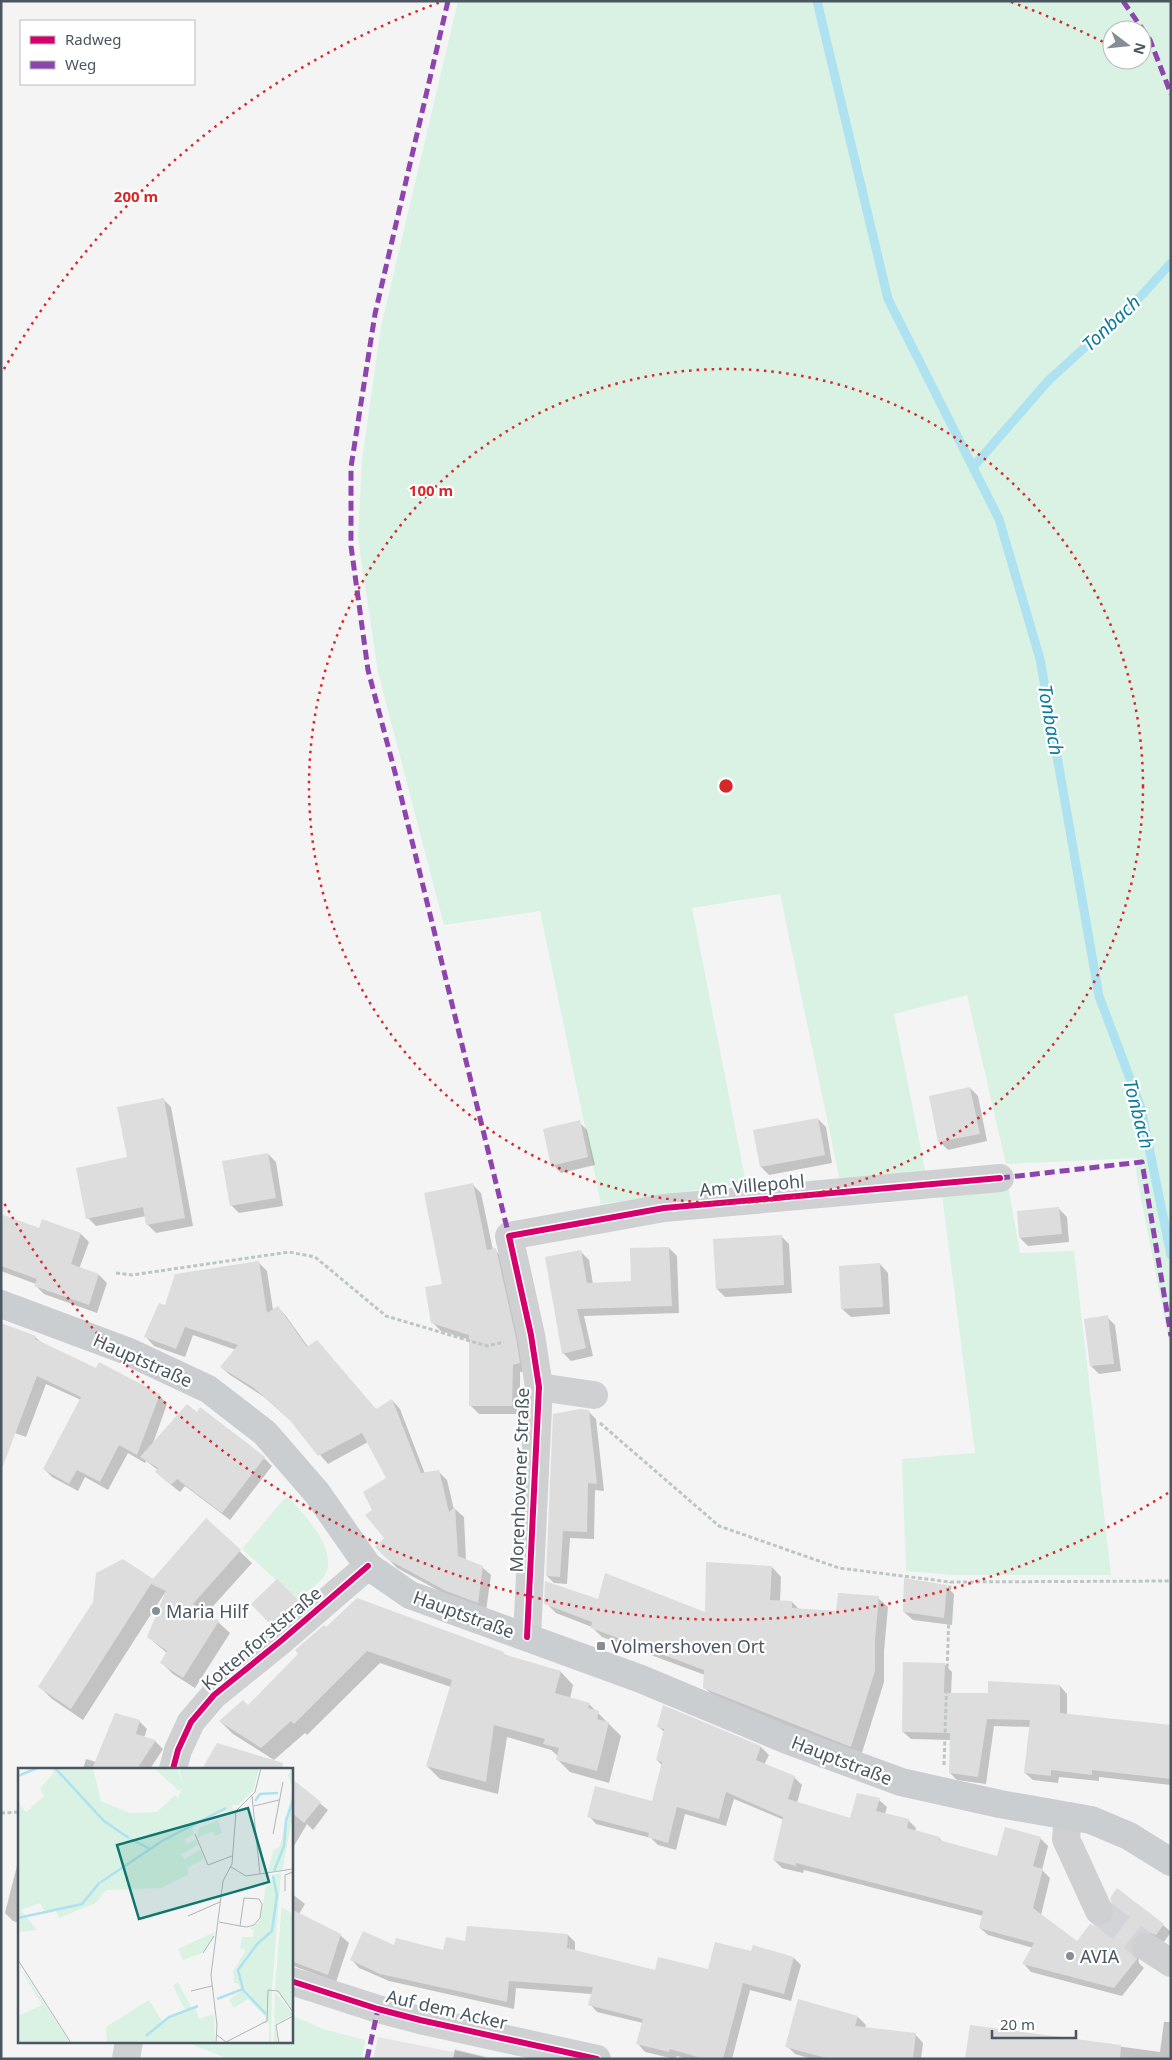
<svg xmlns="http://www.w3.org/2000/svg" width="1172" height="2060" viewBox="0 0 1172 2060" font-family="'Noto Sans',sans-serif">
  <rect width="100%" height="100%" fill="#f4f4f4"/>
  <path fill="#e6e5e6" d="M 378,2037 L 453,2052 L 455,2049 L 497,2059 L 373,2059 Z"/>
  <g fill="#d9f2e3" fill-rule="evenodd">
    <path d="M 458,1 L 1171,1 L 1171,1351 L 1136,1173 L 1137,1158 L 1006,1164 L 967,995 L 894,1014 L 926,1175 L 840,1181 L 780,894 L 692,908 L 746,1183 L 601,1204 L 540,911 L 444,925 L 378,672 L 358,538 L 362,460 L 381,327 ZM 1112,30 L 1142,30 L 1142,60 L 1112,60 Z"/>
    <path d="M 1008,1186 L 1020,1253 L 1074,1251 L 1111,1575 L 954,1575 L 906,1571 L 902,1459 L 975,1453 L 942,1195 Z"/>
    <path d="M 288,1497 C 304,1514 337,1548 326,1573 C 321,1583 306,1592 297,1599 L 242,1549 L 283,1500 Z"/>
    <path d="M 291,2015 L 326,2030 L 365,2040 L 362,2059 L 229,2059 L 183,2041 L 291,2041 Z"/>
  </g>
  <g fill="#0003">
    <path d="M 970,1088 L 978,1096 L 987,1141 L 948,1150 L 940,1142 Z"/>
    <path d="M 163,1099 L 171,1107 L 193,1226 L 156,1233 L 148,1225 L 146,1216 L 96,1226 L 88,1218 L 128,1158 Z"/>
    <path d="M 818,1119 L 826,1127 L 832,1163 L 769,1175 L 761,1167 Z"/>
    <path d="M 579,1122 L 587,1130 L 595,1165 L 561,1173 L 553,1165 Z"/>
    <path d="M 268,1154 L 276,1162 L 283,1206 L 239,1213 L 231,1205 Z"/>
    <path d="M 473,1185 L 481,1193 L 493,1250 L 495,1250 L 503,1258 L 527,1371 L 520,1372 L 520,1414 L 479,1414 L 471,1406 L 470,1340 L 441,1331 L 433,1323 Z"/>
    <path d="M 1059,1209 L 1067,1217 L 1069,1242 L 1028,1246 L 1020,1238 Z"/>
    <path d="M 1,1215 L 40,1229 L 43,1221 L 81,1234 L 89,1242 L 79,1269 L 99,1275 L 107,1283 L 97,1313 L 44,1294 L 36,1286 L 36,1284 L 1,1271 Z"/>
    <path d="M 781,1236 L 789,1244 L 792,1293 L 725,1297 L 717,1289 Z"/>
    <path d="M 669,1248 L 677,1256 L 679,1313 L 584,1316 L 593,1356 L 571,1361 L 563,1353 L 581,1252 L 589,1260 L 593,1284 L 632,1283 Z"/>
    <path d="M 258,1262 L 267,1271 L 273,1310 L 278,1307 L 286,1316 L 309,1348 L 377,1410 L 392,1400 L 400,1409 L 425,1474 L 438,1471 L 447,1480 L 454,1510 L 455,1509 L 464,1517 L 466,1560 L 482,1567 L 491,1575 L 486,1611 L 456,1600 L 397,1568 L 377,1547 L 386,1538 L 374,1510 L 388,1478 L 368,1442 L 328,1464 L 291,1421 L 264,1397 L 230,1375 L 221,1367 L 236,1350 L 193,1335 L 185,1357 L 154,1346 L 146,1337 L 166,1306 Z"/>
    <path d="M 880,1264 L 888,1273 L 890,1314 L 851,1317 L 842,1309 Z"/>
    <path d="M 1107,1317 L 1115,1325 L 1121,1371 L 1099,1374 L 1091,1366 Z"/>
    <path d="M 35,1337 L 42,1343 L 97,1370 L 159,1395 L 167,1404 L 152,1446 L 264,1458 L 272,1466 L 230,1520 L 185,1486 L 180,1492 L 165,1480 L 158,1470 L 146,1461 L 145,1463 L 128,1453 L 108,1490 L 85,1477 L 78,1491 L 52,1477 L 44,1469 L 81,1400 L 46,1384 L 26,1437 L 1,1428 Z"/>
    <path d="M 588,1411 L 596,1419 L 604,1491 L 595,1490 L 594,1539 L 570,1538 L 567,1584 L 554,1583 L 547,1576 Z"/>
    <path d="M 206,1520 L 252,1563 L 206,1614 L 218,1622 L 230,1633 L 195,1688 L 173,1674 L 162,1663 L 168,1654 L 148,1637 L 166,1591 L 83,1720 L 52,1699 L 40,1687 L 153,1580 Z"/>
    <path d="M 772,1567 L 781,1577 L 780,1602 L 792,1602 L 800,1610 L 837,1613 L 878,1598 L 888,1607 L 884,1651 L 884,1682 L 861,1756 L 714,1697 L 704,1687 L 705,1675 L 602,1637 L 592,1627 L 556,1613 L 546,1603 L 599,1601 L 706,1614 Z"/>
    <path d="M 277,1581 L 307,1610 L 280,1632 L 253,1604 Z"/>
    <path d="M 946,1586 L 954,1594 L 952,1625 L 913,1620 L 904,1612 Z"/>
    <path d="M 326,1629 L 503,1653 L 507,1657 L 561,1672 L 573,1685 L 570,1699 L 589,1704 L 621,1736 L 609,1783 L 570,1772 L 557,1759 L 558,1756 L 551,1750 L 507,1737 L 498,1794 L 440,1779 L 427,1766 L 451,1687 L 380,1663 L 307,1735 L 305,1733 L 274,1760 L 233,1734 L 221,1722 L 248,1707 Z"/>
    <path d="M 944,1664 L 952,1672 L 951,1694 L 989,1694 L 1060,1686 L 1067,1694 L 1067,1715 L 1171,1727 L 1171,1785 L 1099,1777 L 1099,1781 L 1059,1777 L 1058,1783 L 1033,1780 L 1025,1773 L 1031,1727 L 994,1726 L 986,1784 L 957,1780 L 950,1773 L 951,1740 L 911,1739 L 903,1732 Z"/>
    <path d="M 664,1707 L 761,1747 L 769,1755 L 764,1765 L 794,1777 L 802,1785 L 797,1803 L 851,1820 L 879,1800 L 887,1807 L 885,1814 L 908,1820 L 916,1828 L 915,1832 L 939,1838 L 943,1842 L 998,1857 L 1040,1838 L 1048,1846 L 1042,1870 L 1050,1878 L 1041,1915 L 1077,1943 L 1098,1928 L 1163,1925 L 1171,1932 L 1164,1942 L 1155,1939 L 1138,1955 L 1139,1963 L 1144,1968 L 1122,1996 L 1031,1972 L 1024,1964 L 1033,1948 L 988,1935 L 980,1928 L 983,1916 L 804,1870 L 803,1873 L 782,1868 L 774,1860 L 784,1820 L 734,1799 L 726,1826 L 685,1814 L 676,1850 L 658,1845 L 651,1838 L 596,1824 L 589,1816 L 652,1803 L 662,1765 L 657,1760 L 664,1732 L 659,1727 Z"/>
    <path d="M 139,1721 L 147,1729 L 144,1738 L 155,1741 L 163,1749 L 150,1769 L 83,1769 L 86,1759 L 96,1762 Z"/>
    <path d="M 291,1779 L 328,1810 L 313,1830 L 307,1824 L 291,1851 Z"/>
    <path d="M 19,1858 L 19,1923 L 13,1921 L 5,1913 Z"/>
    <path d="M 291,1893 L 305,1904 L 299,1914 L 340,1935 L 349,1943 L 336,1982 L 291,1965 Z"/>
    <path d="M 568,1935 L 575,1942 L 575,1951 L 656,1972 L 709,1970 L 752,1952 L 794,1958 L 801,1965 L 791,2001 L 750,1990 L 732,2059 L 687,2059 L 677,2056 L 675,2059 L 645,2052 L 638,2044 L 643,2023 L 597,2012 L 590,2004 L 592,1994 L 516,1988 L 514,2009 L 389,1981 L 359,1968 L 352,1960 L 395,1947 L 444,1951 L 466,1942 Z"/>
    <path d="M 858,2017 L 866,2025 L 865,2028 L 915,2034 L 923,2043 L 921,2059 L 812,2059 L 795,2054 L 787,2046 Z"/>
    <path d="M 1164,2022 L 1171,2022 L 1171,2059 L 966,2059 L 971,2026 L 1160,2052 Z"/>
    <path d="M 455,2050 L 484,2057 L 486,2059 L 453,2059 Z"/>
  </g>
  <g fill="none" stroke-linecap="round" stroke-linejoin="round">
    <g stroke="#aee2f0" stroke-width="9">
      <path d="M 817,1 L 888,299 L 999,519 L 1040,659 L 1099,996 L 1141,1108 L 1171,1255"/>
      <path d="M 974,466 L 1048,381 L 1141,296 L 1171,263"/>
    </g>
  </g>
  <g fill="#ddddde">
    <path d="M 970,1087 L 980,1134 L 938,1142 L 929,1096 Z"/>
    <path d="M 164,1098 L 185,1218 L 146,1225 L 143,1207 L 86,1219 L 76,1168 L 127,1157 L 117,1107 Z"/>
    <path d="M 818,1118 L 825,1155 L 760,1167 L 753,1130 Z"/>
    <path d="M 580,1120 L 588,1157 L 551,1166 L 543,1129 Z"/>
    <path d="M 268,1153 L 276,1198 L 230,1206 L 222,1161 Z"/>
    <path d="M 473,1183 L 487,1250 L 496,1248 L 516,1338 L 520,1363 L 513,1365 L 512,1406 L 469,1406 L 469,1335 L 431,1323 L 425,1287 L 442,1284 L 424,1193 Z"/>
    <path d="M 1059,1207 L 1062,1234 L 1019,1238 L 1017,1211 Z"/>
    <path d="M 1,1214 L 39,1228 L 42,1219 L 81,1233 L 71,1264 L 99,1274 L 89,1305 L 34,1286 L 37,1279 L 1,1266 Z"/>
    <path d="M 782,1235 L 784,1285 L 716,1289 L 713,1239 Z"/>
    <path d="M 669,1247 L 672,1306 L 577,1309 L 586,1348 L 562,1354 L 545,1257 L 581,1250 L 587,1283 L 631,1281 L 630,1248 Z"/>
    <path d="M 259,1261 L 267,1313 L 278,1306 L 307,1347 L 317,1340 L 376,1409 L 392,1399 L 421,1473 L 439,1470 L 449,1512 L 455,1507 L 458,1556 L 483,1566 L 478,1603 L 446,1591 L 387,1559 L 375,1547 L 384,1538 L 365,1515 L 372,1510 L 363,1492 L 386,1478 L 362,1433 L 318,1456 L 288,1418 L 254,1388 L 220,1367 L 238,1345 L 185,1327 L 176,1349 L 144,1337 L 159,1303 L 165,1305 L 175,1274 Z"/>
    <path d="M 880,1263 L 883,1307 L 841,1309 L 839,1266 Z"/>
    <path d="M 1108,1315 L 1114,1364 L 1090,1366 L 1084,1319 Z"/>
    <path d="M 1,1323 L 36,1336 L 35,1339 L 96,1368 L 99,1362 L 160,1394 L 137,1455 L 119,1445 L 100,1482 L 77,1470 L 69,1484 L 43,1469 L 81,1397 L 37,1376 L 3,1466 L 1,1466 Z"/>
    <path d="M 187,1404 L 197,1412 L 200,1407 L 265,1457 L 222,1513 L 177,1479 L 171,1485 L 155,1472 L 158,1468 L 140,1457 Z"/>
    <path d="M 580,1409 L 589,1410 L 597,1484 L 588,1483 L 587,1532 L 563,1531 L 560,1577 L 546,1576 L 553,1414 Z"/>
    <path d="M 206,1518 L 241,1550 L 193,1604 L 219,1621 L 183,1678 L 160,1663 L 167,1651 L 147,1637 L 166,1591 L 151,1584 L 71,1709 L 38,1687 L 93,1602 L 96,1573 L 123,1559 L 153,1579 Z"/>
    <path d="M 706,1562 L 772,1566 L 770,1600 L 792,1601 L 792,1608 L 836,1611 L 838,1593 L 879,1596 L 875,1640 L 875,1671 L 851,1747 L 703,1688 L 704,1670 L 591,1628 L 592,1622 L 544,1604 L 545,1581 L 598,1599 L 605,1573 L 705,1612 Z"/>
    <path d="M 904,1578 L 947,1585 L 944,1618 L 903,1612 Z"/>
    <path d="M 277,1579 L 301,1603 L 273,1627 L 251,1604 Z"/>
    <path d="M 357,1598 L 504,1652 L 503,1654 L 561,1671 L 555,1693 L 590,1703 L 588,1708 L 599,1711 L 597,1719 L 609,1722 L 597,1771 L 556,1760 L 559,1748 L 543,1744 L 545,1739 L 494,1725 L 486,1782 L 426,1766 L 452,1680 L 367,1651 L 294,1724 L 291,1721 L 261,1748 L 219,1721 L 243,1700 L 248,1705 L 298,1654 L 295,1650 L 324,1625 L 326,1627 Z"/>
    <path d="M 903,1662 L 945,1663 L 944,1693 L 988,1693 L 988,1681 L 1060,1685 L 1060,1713 L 1171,1725 L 1171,1779 L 1092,1770 L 1092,1775 L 1051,1770 L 1051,1776 L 1024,1773 L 1030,1720 L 987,1719 L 978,1777 L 949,1773 L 950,1733 L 902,1732 Z"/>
    <path d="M 663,1705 L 761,1746 L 756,1760 L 795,1776 L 788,1799 L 850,1818 L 857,1793 L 880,1798 L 876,1811 L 909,1819 L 907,1828 L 940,1837 L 939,1840 L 997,1856 L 1005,1827 L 1041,1837 L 1033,1866 L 1043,1869 L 1033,1908 L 1077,1941 L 1090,1924 L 1098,1927 L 1106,1925 L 1111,1920 L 1115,1912 L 1110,1898 L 1117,1888 L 1164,1924 L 1156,1935 L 1146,1931 L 1138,1933 L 1133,1938 L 1130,1947 L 1132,1954 L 1137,1959 L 1114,1988 L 1022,1964 L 1034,1943 L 979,1928 L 983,1911 L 796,1863 L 796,1866 L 773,1860 L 783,1817 L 726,1792 L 719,1819 L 677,1807 L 668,1843 L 648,1837 L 649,1833 L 587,1817 L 595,1786 L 652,1801 L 662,1762 L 656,1760 L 664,1729 L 657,1727 Z"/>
    <path d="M 115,1713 L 140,1720 L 136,1734 L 156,1740 L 137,1769 L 92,1769 Z"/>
    <path d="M 217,1743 L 283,1763 L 282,1769 L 202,1769 Z"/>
    <path d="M 291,1778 L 321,1802 L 304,1823 L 291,1812 Z"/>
    <path d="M 291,1909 L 341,1934 L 328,1975 L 291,1961 Z"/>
    <path d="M 467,1926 L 568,1934 L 567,1948 L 655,1970 L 658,1957 L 708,1969 L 715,1942 L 751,1951 L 753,1945 L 794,1957 L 784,1994 L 743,1983 L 723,2059 L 704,2059 L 670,2049 L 669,2052 L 636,2044 L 643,2019 L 588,2005 L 593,1987 L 509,1981 L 507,2002 L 380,1974 L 350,1960 L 363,1931 L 394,1945 L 396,1938 L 443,1950 L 446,1937 L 465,1941 Z"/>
    <path d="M 798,1999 L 858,2016 L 855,2026 L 916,2033 L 913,2059 L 830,2059 L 785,2047 Z"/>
    <path d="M 970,2025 L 1121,2045 L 1120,2059 L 965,2059 Z"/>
  </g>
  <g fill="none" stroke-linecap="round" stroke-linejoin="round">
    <path stroke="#d2d4d7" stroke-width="28" stroke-dasharray="28 14" stroke-linecap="butt" d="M 1099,1911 L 1146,1947"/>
    <g stroke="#bcc7c4" stroke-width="3" stroke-dasharray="4 2.5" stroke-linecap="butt">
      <path d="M 116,1273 L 132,1275 L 289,1252 L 315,1257 L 386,1316 L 487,1346 L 504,1342"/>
      <path d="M 600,1423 L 719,1526 L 839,1568 L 950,1582 L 1171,1581"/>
      <path d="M 944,1765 L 950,1582"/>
      <path d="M 1,1813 L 19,1812"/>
    </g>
    <g stroke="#ced0d2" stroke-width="28">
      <path d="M 539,1387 L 594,1395"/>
      <path d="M 527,1637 L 539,1387 L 531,1335 L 509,1236 L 664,1208 L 1000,1178"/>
      <path d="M 173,1769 L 178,1750 L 191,1722 L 214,1695 L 282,1640 L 368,1566"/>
      <path d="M 1068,1816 L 1066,1839 L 1099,1911"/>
      <path d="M 1146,1947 L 1171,1963"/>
      <path d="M 291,1981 L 378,2009 L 420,2020 L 597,2059"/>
      <path d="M 126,2059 L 129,2041"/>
    </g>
    <path stroke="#caced1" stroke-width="28" d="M 1,1304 L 127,1351 L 208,1389 L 265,1433 L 317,1493 L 368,1566 L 410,1595 L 641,1679 L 787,1740 L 901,1782 L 1000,1804 L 1091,1820 L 1129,1836 L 1171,1862"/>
    <g stroke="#8e44ad" stroke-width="5" stroke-dasharray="10 5" stroke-linecap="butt">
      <path d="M 448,1 L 375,314 L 351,467 L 351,546 L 368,670 L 398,784 L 509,1236"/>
      <path d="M 1123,1 L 1150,40 L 1171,94"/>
      <path d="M 1000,1178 L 1142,1162 L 1171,1336"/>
      <path d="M 367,2059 L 378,2009"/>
    </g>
    <defs>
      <g id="cycleway">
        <path d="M 527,1637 L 539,1387 L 531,1335 L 509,1236 L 664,1208 L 1000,1178"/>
        <path d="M 173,1769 L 178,1750 L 191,1722 L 214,1695 L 282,1640 L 368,1566"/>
        <path d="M 291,1981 L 378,2009 L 420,2020 L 597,2059"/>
      </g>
    </defs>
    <use href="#cycleway" stroke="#fff" stroke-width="9"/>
    <use href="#cycleway" stroke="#d6006c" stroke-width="6"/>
  </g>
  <g fill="none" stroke="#d62828" stroke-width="2.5" stroke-dasharray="2.5 5">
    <circle cx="726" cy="786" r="417"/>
    <path d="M1168 1493A834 834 0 0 1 4 1203M4 369A834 834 0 0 1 441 2M1011 2A834 834 0 0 1 1111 46"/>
  </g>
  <g fill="#868d94" stroke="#fff" stroke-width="2">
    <circle cx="156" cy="1611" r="5"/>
    <rect x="596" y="1641" width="10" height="10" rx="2.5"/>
    <circle cx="1070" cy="1956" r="5"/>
  </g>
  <g text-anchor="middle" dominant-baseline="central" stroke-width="4.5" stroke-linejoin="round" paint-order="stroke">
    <g font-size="18" fill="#4a5661" stroke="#fff">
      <text transform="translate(752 1185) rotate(-5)">Am Villepohl</text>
      <text transform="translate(143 1360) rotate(24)">Hauptstraße</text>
      <text transform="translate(519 1480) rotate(-88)">Morenhovener Straße</text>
      <text transform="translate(464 1614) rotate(20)">Hauptstraße</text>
      <text transform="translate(261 1638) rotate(-40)">Kottenforststraße</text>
      <text transform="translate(842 1760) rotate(21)">Hauptstraße</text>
      <text transform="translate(447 2009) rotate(13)">Auf dem Acker</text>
    </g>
    <g font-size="18" fill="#4a5661" stroke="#fff" text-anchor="start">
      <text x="166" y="1611">Maria Hilf</text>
      <text x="611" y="1646">Volmershoven Ort</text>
      <text x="1080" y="1956">AVIA</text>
    </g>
    <g font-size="19" font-style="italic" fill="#0c7c9b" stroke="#fff">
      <text transform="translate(1111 323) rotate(-43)">Tonbach</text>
      <text transform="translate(1051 720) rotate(80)">Tonbach</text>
      <text transform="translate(1139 1114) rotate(75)">Tonbach</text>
    </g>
  </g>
  <g transform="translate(18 1768)">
    <rect width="275" height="275" fill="#f4f4f4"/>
    <path d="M 33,0 L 75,0 L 83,33 L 112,45 L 139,44 L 157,27 L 162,32 L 160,28 L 165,20 L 161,23 L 136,0 L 159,0 L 166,19 L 161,0 L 241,0 L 235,23 L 220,37 L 213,37 L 216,42 L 200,45 L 174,58 L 176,66 L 166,72 L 169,76 L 178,71 L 180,77 L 163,86 L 166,91 L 182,82 L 186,91 L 169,100 L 171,106 L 143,120 L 88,122 L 78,135 L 41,150 L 38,142 L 27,144 L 22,135 L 3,142 L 19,162 L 0,164 L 0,34 L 8,44 L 26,28 L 22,20 L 36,5 ZM 273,0 L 275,0 L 275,47 L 264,102 L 250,104 L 255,83 L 262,78 L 275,20 L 270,8 ZM 200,52 L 204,65 L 197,68 L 195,63 L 179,70 L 181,60 ZM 263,105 L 254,221 L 253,275 L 251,275 L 251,255 L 241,255 L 249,252 L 246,247 L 230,231 L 216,240 L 211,232 L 224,222 L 219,215 L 216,215 L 215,203 L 228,182 L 222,180 L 224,169 L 235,169 L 236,162 L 232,161 L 242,153 L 248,117 L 253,116 L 254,107 ZM 265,122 L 264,139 L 273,145 L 275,152 L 275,243 L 257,221 ZM 199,163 L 184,185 L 165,192 L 160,181 ZM 4,204 L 8,208 L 52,275 L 0,275 L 0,248 L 24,237 ZM 160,214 L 173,239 L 177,238 L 181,251 L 196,246 L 197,275 L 89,275 L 88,259 L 131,232 L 144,253 L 167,242 L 155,218 ZM 257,224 L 275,246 L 257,256 L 260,275 L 256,275 Z" fill="#d9f2e3"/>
    <path fill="none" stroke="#aee2f0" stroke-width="2.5" d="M 37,0 L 86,53 L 111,70M 0,8 L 19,0M 237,33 L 242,26 L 260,25M 113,71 L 132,81M 256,103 L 266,78 L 268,52 L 275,33M 83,114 L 144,73 L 208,40M 0,150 L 64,136 L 82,114M 225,222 L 248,246M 199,231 L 225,221 L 220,202 L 240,175 L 254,163 L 259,127 L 255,108M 128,268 L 151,249 L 180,238"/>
    <path fill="none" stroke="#b0b5b9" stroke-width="1" d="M 234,28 L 242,106M 236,38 L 261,32M 177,66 L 190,97 L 214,88M 255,66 L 265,14M 213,99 L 228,108 L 275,101M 267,123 L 267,107 L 275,104M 170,148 L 202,134M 201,154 L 222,158 L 229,159 L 236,157 L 242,150 L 244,136 L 241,131 L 226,130 L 222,158M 185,185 L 196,168M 0,192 L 53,275M 173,223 L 194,218M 199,267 L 208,274 L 249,253 L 250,222 L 260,223 L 275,244M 198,275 L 199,257 L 193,207 L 205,113 L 214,96 L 218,43 L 237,24 L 243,0M 261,275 L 258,257 L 275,248"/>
    <path fill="#0f766e" fill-opacity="0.15" stroke="#0f766e" stroke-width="2.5" d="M 230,40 L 251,114 L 121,151 L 99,77 Z"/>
    <rect width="275" height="275" fill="none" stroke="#4a5661" stroke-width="2.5"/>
  </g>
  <circle cx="726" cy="786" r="8" fill="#d62828" stroke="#fff" stroke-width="2.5"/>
  <g font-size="15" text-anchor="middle" font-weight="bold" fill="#d62828" stroke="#fff" stroke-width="4.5" stroke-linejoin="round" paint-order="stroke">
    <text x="136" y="202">200 m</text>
    <text x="431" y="496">100 m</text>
  </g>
  <rect width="1172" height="2060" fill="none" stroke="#4a5661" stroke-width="5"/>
  <rect x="20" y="20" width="175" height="65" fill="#ffffff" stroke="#b7bbc0"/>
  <rect x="30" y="36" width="25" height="8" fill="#d6006c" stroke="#b7bbc0"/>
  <text x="65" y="45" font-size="15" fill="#4a5661">Radweg</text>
  <rect x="30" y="61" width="25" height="8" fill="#8e44ad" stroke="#b7bbc0"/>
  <text x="65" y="70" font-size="15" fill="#4a5661">Weg</text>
  <g transform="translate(1127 45) rotate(106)"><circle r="24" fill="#ffffff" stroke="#b7bbc0"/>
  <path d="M0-4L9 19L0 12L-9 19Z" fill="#868d94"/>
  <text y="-8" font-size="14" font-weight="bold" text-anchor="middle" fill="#4a5661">N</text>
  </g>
  <path d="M992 2030v8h84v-8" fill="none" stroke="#4a5661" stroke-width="2.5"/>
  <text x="1000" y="2030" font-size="15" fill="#4a5661" stroke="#ffffff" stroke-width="4" paint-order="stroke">20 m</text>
</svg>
